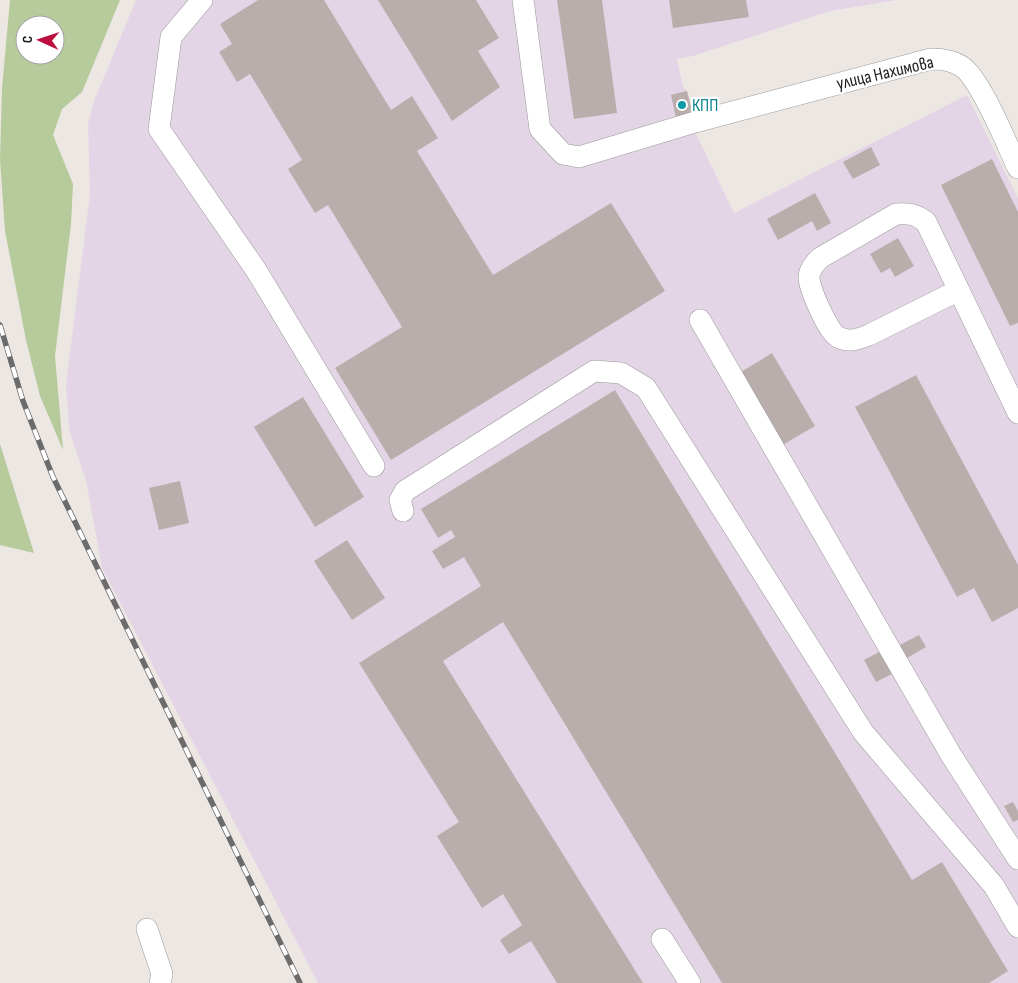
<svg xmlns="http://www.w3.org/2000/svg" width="1018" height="983" viewBox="0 0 1018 983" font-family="'Sofia Sans Condensed',sans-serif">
  <rect width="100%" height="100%" fill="#ede7e3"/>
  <path fill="#e4d5e6" d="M 136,0 L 897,0 L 830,11 L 693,56 L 677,59 L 683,87 L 687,91 L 697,136 L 734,213 L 967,95 L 1018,198 L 1018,983 L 318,983 L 102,568 L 86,480 L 69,430 L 66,385 L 90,194 L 88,124 L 94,101 Z"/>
  <g fill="#b6ca9b" fill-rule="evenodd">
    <path d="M 10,0 L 120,0 L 82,92 L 62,109 L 53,135 L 73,184 L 71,224 L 55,356 L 63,450 L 40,396 L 26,340 L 5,231 L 0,160 L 2,88 ZM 25,25 L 55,25 L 55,55 L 25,55 Z"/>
    <path d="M 0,444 L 34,553 L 0,545 Z"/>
  </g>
  <g fill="#baaead">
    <path d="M 258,0 L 324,0 L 391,110 L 412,96 L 438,138 L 417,151 L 493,275 L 611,203 L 665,291 L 391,460 L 335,368 L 402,327 L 328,205 L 315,213 L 288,169 L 302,160 L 250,74 L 237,82 L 219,52 L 232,44 L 220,24 Z"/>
    <path d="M 378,0 L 476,0 L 499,38 L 478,51 L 500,87 L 452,121 Z"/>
    <path d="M 557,0 L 602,0 L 617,113 L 574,119 Z"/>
    <path d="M 669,0 L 746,0 L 749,17 L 673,28 Z"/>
    <path d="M 687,91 L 693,114 L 676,118 L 671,95 Z"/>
    <path d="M 871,147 L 880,165 L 853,179 L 843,162 Z"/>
    <path d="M 992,159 L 1018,212 L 1018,323 L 1010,326 L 941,185 Z"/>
    <path d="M 815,193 L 831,223 L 817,231 L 812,221 L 778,240 L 767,219 Z"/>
    <path d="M 898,238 L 914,266 L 895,277 L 890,268 L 881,273 L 870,254 Z"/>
    <path d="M 772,353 L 815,426 L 779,447 L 736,375 Z"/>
    <path d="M 916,375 L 1018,565 L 1018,608 L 992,622 L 974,588 L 957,597 L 855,407 Z"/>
    <path d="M 615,390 L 912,880 L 942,862 L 1008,971 L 989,983 L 722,983 L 503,622 L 443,661 L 643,983 L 557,983 L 531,941 L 509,954 L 500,940 L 522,925 L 503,894 L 482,908 L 437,836 L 459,822 L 359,663 L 481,586 L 464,557 L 443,569 L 432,551 L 455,537 L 451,530 L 438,538 L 421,509 Z"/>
    <path d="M 303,397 L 364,497 L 315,527 L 254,427 Z"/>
    <path d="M 180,481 L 189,523 L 159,530 L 149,488 Z"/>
    <path d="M 347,540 L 385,598 L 352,620 L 314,561 Z"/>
    <path d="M 919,635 L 926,647 L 907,658 L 900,645 Z"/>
    <path d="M 879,652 L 892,674 L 876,682 L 864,660 Z"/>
    <path d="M 1013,802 L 1018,811 L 1018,820 L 1013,822 L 1004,806 Z"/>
  </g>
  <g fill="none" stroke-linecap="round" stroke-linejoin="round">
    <defs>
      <g id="minor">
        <path d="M 202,0 L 171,37 L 159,129 L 256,270 L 374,466"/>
        <path d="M 523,0 L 540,129 L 563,154 L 579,157 L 695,122 L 931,59 C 941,59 952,60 961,66 C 980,77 1007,145 1018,168"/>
        <path d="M 959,290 L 869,335 C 858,339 849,343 838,337 C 828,332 810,290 809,278 C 809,270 814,264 820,258 L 896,214 C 909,213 916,214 926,222 L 1018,413"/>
        <path d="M 700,320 L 951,755 L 1018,859"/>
        <path d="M 403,511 L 400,500 L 405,491 L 594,371 L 621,373 L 646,388 L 863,732 L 994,886 L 1018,927"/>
        <path d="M 147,929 L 162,974 L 160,983"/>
        <path d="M 662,939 L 690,983"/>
      </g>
    </defs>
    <use href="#minor" stroke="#9a9a9a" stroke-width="22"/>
    <use href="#minor" stroke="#fff" stroke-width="21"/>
    <defs>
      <path id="rail" d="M 0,325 L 23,401 L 53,477 L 300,983"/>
    </defs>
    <use href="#rail" stroke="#6b6b6b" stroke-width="5.5"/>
    <use href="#rail" stroke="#fff" stroke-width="4" stroke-dasharray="11" stroke-linecap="butt"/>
  </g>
  <circle fill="#0f9aa8" stroke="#fff" stroke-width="2" cx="682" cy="105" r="5"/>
  <g text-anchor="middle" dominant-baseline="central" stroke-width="4.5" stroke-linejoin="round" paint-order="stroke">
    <g font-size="18" fill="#1d1d1d" stroke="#fff">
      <text transform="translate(885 73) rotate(-13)">улица Нахимова</text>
    </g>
    <g font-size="18" fill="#0d838f" stroke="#fff" text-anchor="start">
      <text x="692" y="105">КПП</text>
    </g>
  </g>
  <g transform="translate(40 40) rotate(273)"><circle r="24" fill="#ffffff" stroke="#a5a5a5"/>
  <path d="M0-4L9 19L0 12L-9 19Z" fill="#bc0e3f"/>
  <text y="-8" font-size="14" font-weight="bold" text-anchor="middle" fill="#1d1d1d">С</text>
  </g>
</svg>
